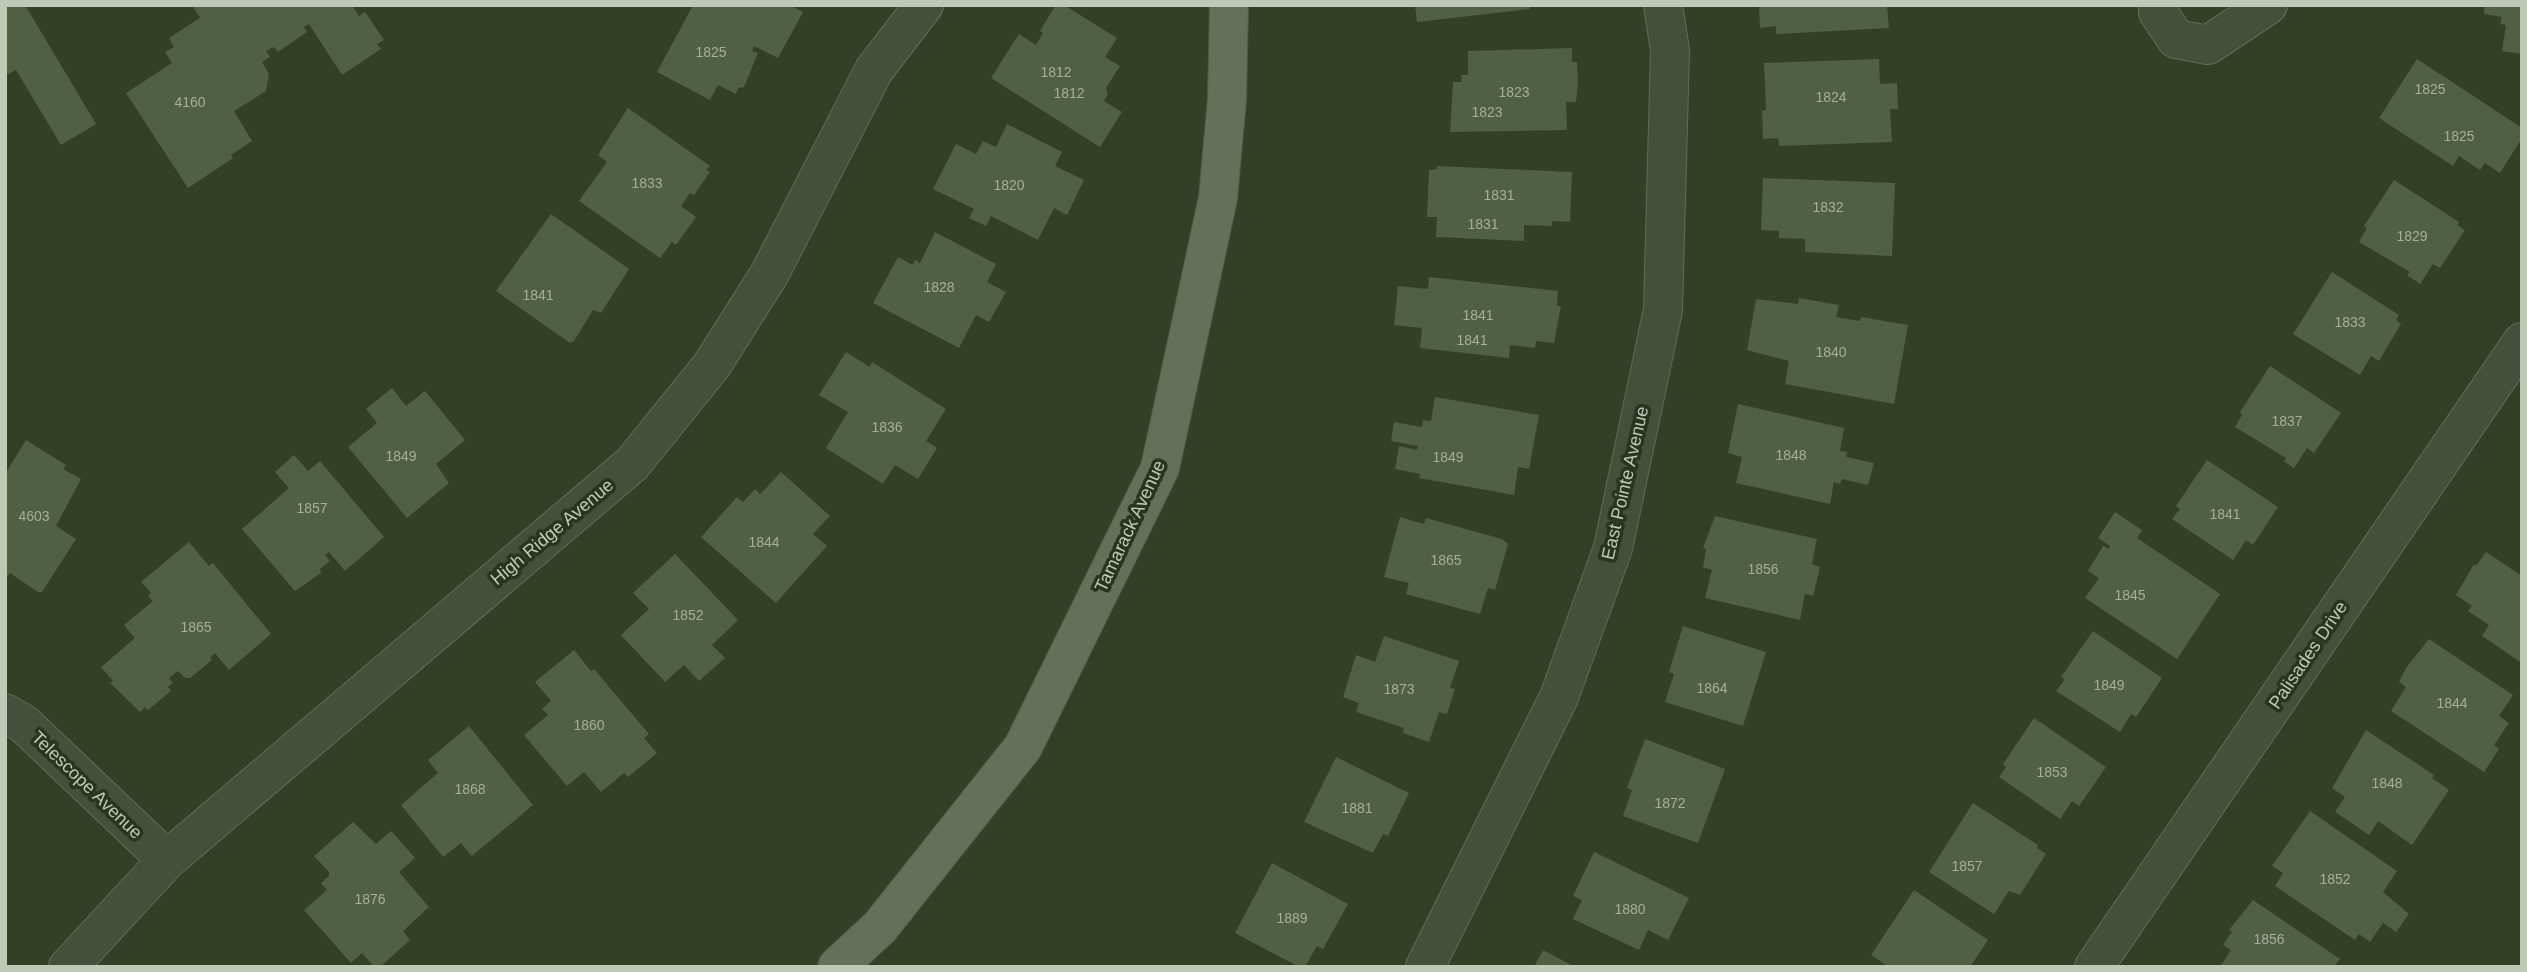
<svg xmlns="http://www.w3.org/2000/svg" width="2527" height="972" viewBox="0 0 2527 972" font-family="Helvetica,sans-serif">
  <rect width="100%" height="100%" fill="#334026"/>
  <g fill="#515f42">
    <path d="M 5,5 L 25,5 L 96,124 L 61,145 L 16,70 L 5,76 Z"/>
    <path d="M 192,5 L 352,5 L 359,16 L 365,12 L 384,40 L 377,44 L 381,49 L 342,75 L 309,24 L 304,27 L 307,32 L 278,52 L 274,47 L 266,51 L 270,57 L 262,62 L 269,74 L 266,91 L 234,111 L 252,141 L 231,155 L 233,158 L 188,188 L 126,93 L 172,63 L 165,52 L 174,47 L 169,38 L 200,18 Z"/>
    <path d="M 693,5 L 790,5 L 803,12 L 778,58 L 754,46 L 752,51 L 758,53 L 744,87 L 738,88 L 736,94 L 718,85 L 710,100 L 657,72 Z"/>
    <path d="M 1059,5 L 1064,5 L 1117,38 L 1105,57 L 1120,66 L 1106,88 L 1108,94 L 1104,101 L 1122,112 L 1100,147 L 991,78 L 1019,34 L 1036,45 L 1043,33 L 1040,31 L 1055,6 Z"/>
    <path d="M 1415,5 L 1530,5 L 1530,9 L 1417,22 Z"/>
    <path d="M 1759,5 L 1887,5 L 1889,28 L 1776,34 L 1776,26 L 1760,28 Z"/>
    <path d="M 2485,5 L 2522,5 L 2522,54 L 2502,51 L 2506,25 L 2500,24 L 2502,17 L 2484,14 Z"/>
    <path d="M 1572,48 L 1572,62 L 1577,62 L 1578,83 L 1576,102 L 1566,102 L 1567,130 L 1450,132 L 1453,82 L 1462,82 L 1461,75 L 1468,75 L 1468,51 Z"/>
    <path d="M 1879,59 L 1880,84 L 1897,83 L 1898,109 L 1890,109 L 1892,142 L 1779,146 L 1778,138 L 1763,139 L 1762,111 L 1766,110 L 1764,63 Z"/>
    <path d="M 2417,59 L 2522,128 L 2522,138 L 2500,173 L 2485,163 L 2480,170 L 2459,156 L 2453,166 L 2379,118 Z"/>
    <path d="M 628,108 L 710,166 L 706,170 L 710,172 L 694,195 L 690,193 L 681,206 L 696,217 L 676,245 L 672,242 L 660,258 L 579,201 L 607,162 L 598,155 Z"/>
    <path d="M 1007,124 L 1062,152 L 1055,166 L 1084,180 L 1067,215 L 1054,208 L 1038,240 L 991,216 L 986,226 L 969,218 L 974,209 L 933,189 L 956,144 L 976,154 L 983,141 L 996,147 Z"/>
    <path d="M 1437,166 L 1572,172 L 1570,222 L 1552,221 L 1552,226 L 1524,225 L 1524,241 L 1436,237 L 1437,217 L 1427,217 L 1429,170 L 1437,169 Z"/>
    <path d="M 1763,178 L 1895,183 L 1892,256 L 1805,252 L 1805,239 L 1779,238 L 1779,231 L 1761,230 Z"/>
    <path d="M 2394,180 L 2459,222 L 2457,225 L 2465,230 L 2440,268 L 2433,264 L 2420,284 L 2407,275 L 2410,272 L 2359,242 L 2367,228 L 2364,226 Z"/>
    <path d="M 551,214 L 629,269 L 601,313 L 593,310 L 574,341 L 570,343 L 496,291 Z"/>
    <path d="M 935,232 L 996,264 L 987,282 L 1006,292 L 989,322 L 976,315 L 959,348 L 873,303 L 898,257 L 913,265 L 915,260 L 920,263 Z"/>
    <path d="M 2332,272 L 2399,315 L 2396,320 L 2401,324 L 2379,361 L 2371,356 L 2360,375 L 2293,334 Z"/>
    <path d="M 1429,277 L 1558,291 L 1557,306 L 1561,306 L 1554,343 L 1536,341 L 1535,348 L 1510,345 L 1509,358 L 1420,348 L 1422,328 L 1394,325 L 1398,286 L 1428,289 Z"/>
    <path d="M 1799,298 L 1839,305 L 1836,317 L 1860,321 L 1861,317 L 1908,325 L 1894,404 L 1785,384 L 1789,361 L 1747,350 L 1756,299 L 1798,304 Z"/>
    <path d="M 846,352 L 870,367 L 872,362 L 946,409 L 926,441 L 937,448 L 918,479 L 895,465 L 883,484 L 826,448 L 848,412 L 819,395 Z"/>
    <path d="M 2270,366 L 2341,413 L 2314,453 L 2307,448 L 2294,468 L 2284,461 L 2286,458 L 2235,427 L 2242,415 L 2240,412 Z"/>
    <path d="M 392,388 L 406,406 L 425,391 L 465,440 L 436,464 L 449,483 L 407,518 L 348,447 L 377,423 L 366,409 Z"/>
    <path d="M 1435,397 L 1539,415 L 1529,469 L 1518,467 L 1514,495 L 1419,478 L 1420,474 L 1395,469 L 1399,446 L 1417,450 L 1418,446 L 1391,441 L 1394,422 L 1422,427 L 1423,420 L 1431,421 Z"/>
    <path d="M 1738,404 L 1844,428 L 1840,451 L 1847,452 L 1846,457 L 1874,463 L 1868,485 L 1842,479 L 1840,484 L 1834,482 L 1830,504 L 1736,483 L 1742,457 L 1728,453 Z"/>
    <path d="M 26,440 L 66,465 L 63,469 L 81,479 L 56,526 L 76,539 L 42,592 L 38,592 L 10,573 L 5,580 L 5,474 Z"/>
    <path d="M 294,455 L 308,471 L 320,461 L 384,537 L 345,571 L 329,552 L 325,555 L 330,561 L 320,569 L 321,573 L 295,591 L 242,529 L 289,488 L 275,472 Z"/>
    <path d="M 2207,460 L 2278,507 L 2253,545 L 2246,540 L 2233,560 L 2172,519 L 2180,509 L 2176,506 Z"/>
    <path d="M 781,472 L 830,516 L 813,534 L 827,546 L 776,603 L 701,537 L 737,497 L 743,502 L 755,489 L 760,494 Z"/>
    <path d="M 2115,512 L 2142,530 L 2137,538 L 2220,594 L 2177,659 L 2085,598 L 2099,578 L 2088,571 L 2103,546 L 2109,549 L 2110,546 L 2098,538 Z"/>
    <path d="M 1715,516 L 1817,539 L 1812,564 L 1820,567 L 1813,596 L 1805,594 L 1800,620 L 1705,598 L 1712,570 L 1703,567 L 1706,549 L 1703,548 Z"/>
    <path d="M 1400,517 L 1424,524 L 1426,518 L 1502,539 L 1508,544 L 1495,590 L 1488,588 L 1480,614 L 1406,594 L 1409,583 L 1384,577 Z"/>
    <path d="M 189,542 L 209,566 L 213,563 L 271,634 L 229,670 L 215,653 L 210,658 L 212,660 L 190,678 L 185,678 L 178,671 L 169,678 L 173,683 L 168,687 L 171,691 L 148,710 L 145,707 L 140,712 L 110,683 L 113,681 L 101,667 L 135,638 L 124,625 L 153,601 L 148,596 L 151,593 L 141,582 Z"/>
    <path d="M 2486,552 L 2522,576 L 2522,663 L 2482,636 L 2489,625 L 2468,611 L 2472,606 L 2456,595 L 2474,564 L 2476,566 Z"/>
    <path d="M 675,554 L 738,620 L 712,645 L 725,658 L 699,681 L 684,665 L 665,682 L 621,635 L 649,609 L 633,593 Z"/>
    <path d="M 1683,626 L 1766,652 L 1743,726 L 1665,702 L 1674,674 L 1669,672 Z"/>
    <path d="M 2093,631 L 2162,678 L 2136,717 L 2131,714 L 2120,732 L 2056,691 L 2065,679 L 2061,677 Z"/>
    <path d="M 1384,636 L 1459,661 L 1450,688 L 1455,689 L 1447,714 L 1439,712 L 1429,742 L 1403,733 L 1404,728 L 1356,712 L 1359,703 L 1343,697 L 1356,655 L 1375,662 Z"/>
    <path d="M 2429,639 L 2513,695 L 2499,716 L 2509,723 L 2494,745 L 2499,749 L 2484,772 L 2391,711 L 2406,687 L 2399,682 L 2406,668 Z"/>
    <path d="M 574,650 L 591,671 L 594,669 L 649,734 L 644,738 L 657,753 L 628,777 L 624,773 L 601,792 L 584,772 L 567,786 L 524,735 L 548,715 L 542,709 L 551,701 L 535,682 Z"/>
    <path d="M 2034,718 L 2106,767 L 2079,806 L 2072,801 L 2060,819 L 1999,777 L 2006,767 L 2003,764 Z"/>
    <path d="M 469,726 L 533,805 L 472,856 L 461,843 L 443,857 L 401,805 L 438,773 L 428,760 Z"/>
    <path d="M 2366,730 L 2434,775 L 2432,778 L 2449,790 L 2412,845 L 2378,821 L 2369,835 L 2335,812 L 2345,797 L 2332,788 Z"/>
    <path d="M 1645,739 L 1725,769 L 1698,843 L 1623,816 L 1632,790 L 1627,788 Z"/>
    <path d="M 1336,757 L 1409,793 L 1388,836 L 1383,834 L 1373,853 L 1304,822 Z"/>
    <path d="M 1973,803 L 2038,845 L 2037,848 L 2046,854 L 2020,895 L 2009,891 L 1994,914 L 1929,872 Z"/>
    <path d="M 2310,811 L 2397,871 L 2383,892 L 2409,914 L 2396,932 L 2383,923 L 2370,942 L 2359,934 L 2355,940 L 2275,886 L 2283,873 L 2272,866 Z"/>
    <path d="M 353,822 L 376,844 L 391,831 L 415,858 L 399,872 L 429,907 L 403,931 L 410,940 L 380,967 L 374,967 L 362,953 L 351,963 L 304,910 L 327,890 L 321,883 L 329,876 L 329,872 L 314,856 Z"/>
    <path d="M 1594,852 L 1689,898 L 1668,940 L 1648,930 L 1639,950 L 1573,919 L 1582,900 L 1573,896 Z"/>
    <path d="M 1272,863 L 1348,904 L 1323,949 L 1317,946 L 1305,967 L 1299,967 L 1235,933 Z"/>
    <path d="M 1914,890 L 1988,940 L 1970,967 L 1889,967 L 1871,955 Z"/>
    <path d="M 2253,900 L 2340,959 L 2334,967 L 2220,967 L 2231,950 L 2223,945 L 2232,932 L 2229,930 Z"/>
    <path d="M 1543,950 L 1575,967 L 1534,967 Z"/>
  </g>
  <g fill="none" stroke-linecap="round" stroke-linejoin="round">
    <defs>
      <g id="minor">
        <path d="M 2158,5 L 2158,12 L 2176,39 L 2208,45 L 2268,5"/>
        <path d="M 5,713 L 24,724 L 167,860"/>
        <path d="M 68,967 L 167,860 L 632,464 L 712,365 L 770,273 L 874,70 L 924,5"/>
        <path d="M 1425,967 L 1559,697 L 1613,548 L 1663,310 L 1670,50 L 1663,5"/>
        <path d="M 2094,967 L 2522,342"/>
      </g>
      <path id="major" d="M 837,967 L 880,927 L 1023,747 L 1160,468 L 1218,198 L 1227,99 L 1229,5"/>
    </defs>
    <use href="#minor" stroke="#626d58" stroke-width="40"/>
    <use href="#major" stroke="#505c46" stroke-width="40"/>
    <use href="#minor" stroke="#44503a" stroke-width="38"/>
    <use href="#major" stroke="#647058" stroke-width="38"/>
  </g>
  <g text-anchor="middle" dominant-baseline="central" stroke-width="7" stroke-linejoin="round" paint-order="stroke">
    <g font-size="14" fill="#a4af99">
      <text x="711" y="52">1825</text>
      <text x="1056" y="72">1812</text>
      <text x="2430" y="89">1825</text>
      <text x="1514" y="92">1823</text>
      <text x="1069" y="93">1812</text>
      <text x="1831" y="97">1824</text>
      <text x="190" y="102">4160</text>
      <text x="1487" y="112">1823</text>
      <text x="2459" y="136">1825</text>
      <text x="647" y="183">1833</text>
      <text x="1009" y="185">1820</text>
      <text x="1499" y="195">1831</text>
      <text x="1828" y="207">1832</text>
      <text x="1483" y="224">1831</text>
      <text x="2412" y="236">1829</text>
      <text x="939" y="287">1828</text>
      <text x="538" y="295">1841</text>
      <text x="1478" y="315">1841</text>
      <text x="2350" y="322">1833</text>
      <text x="1472" y="340">1841</text>
      <text x="1831" y="352">1840</text>
      <text x="2287" y="421">1837</text>
      <text x="887" y="427">1836</text>
      <text x="1791" y="455">1848</text>
      <text x="401" y="456">1849</text>
      <text x="1448" y="457">1849</text>
      <text x="312" y="508">1857</text>
      <text x="2225" y="514">1841</text>
      <text x="34" y="516">4603</text>
      <text x="764" y="542">1844</text>
      <text x="1446" y="560">1865</text>
      <text x="1763" y="569">1856</text>
      <text x="2130" y="595">1845</text>
      <text x="688" y="615">1852</text>
      <text x="196" y="627">1865</text>
      <text x="2109" y="685">1849</text>
      <text x="1712" y="688">1864</text>
      <text x="1399" y="689">1873</text>
      <text x="2452" y="703">1844</text>
      <text x="589" y="725">1860</text>
      <text x="2052" y="772">1853</text>
      <text x="2387" y="783">1848</text>
      <text x="470" y="789">1868</text>
      <text x="1670" y="803">1872</text>
      <text x="1357" y="808">1881</text>
      <text x="1967" y="866">1857</text>
      <text x="2335" y="879">1852</text>
      <text x="370" y="899">1876</text>
      <text x="1630" y="909">1880</text>
      <text x="1292" y="918">1889</text>
      <text x="2269" y="939">1856</text>
    </g>
    <g font-size="18" fill="#bfcab6" stroke="#29351f">
      <text transform="translate(1625 483) rotate(-77)">East Pointe Avenue</text>
      <text transform="translate(1130 526) rotate(-65)">Tamarack Avenue</text>
      <text transform="translate(552 532) rotate(-40)">High Ridge Avenue</text>
      <text transform="translate(2308 655) rotate(-56)">Palisades Drive</text>
      <text transform="translate(87 785) rotate(44)">Telescope Avenue</text>
    </g>
  </g>
  <rect width="2527" height="972" fill="none" stroke="#bfcab6" stroke-width="14"/>
</svg>
